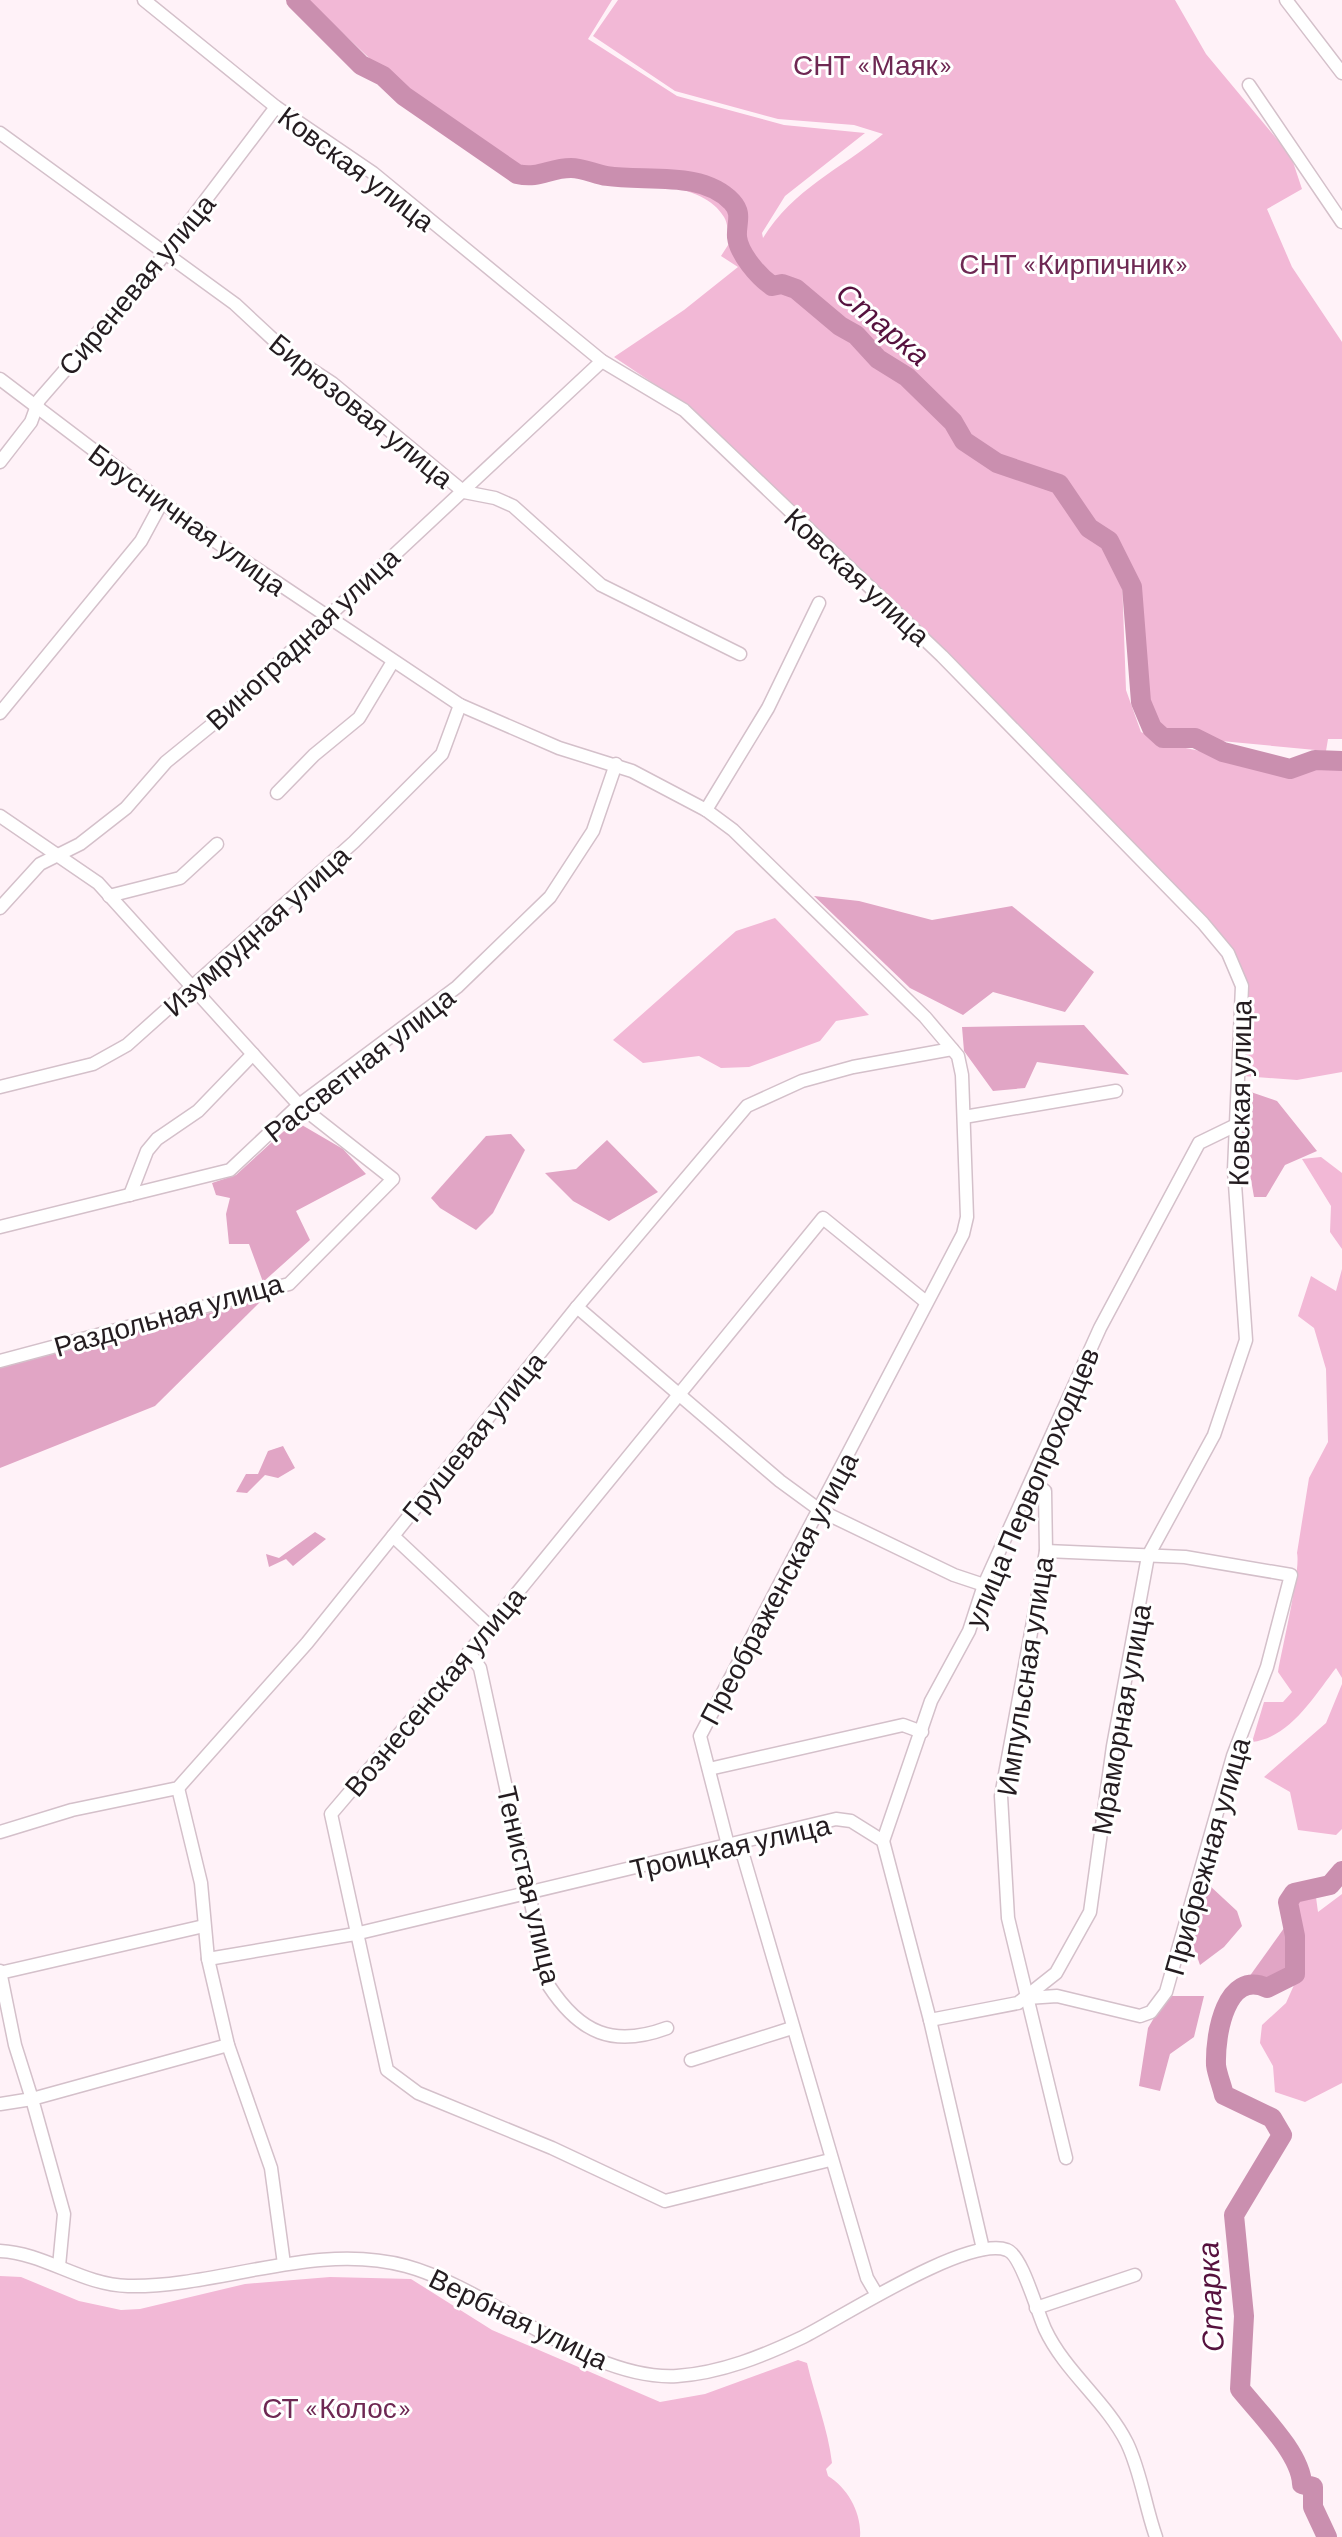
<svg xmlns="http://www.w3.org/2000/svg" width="1342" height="2537" viewBox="0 0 1342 2537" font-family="Barlow,sans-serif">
  <rect width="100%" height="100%" fill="#fff2f8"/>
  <g fill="#f2b8d6" fill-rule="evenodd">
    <path d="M 308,0 L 612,0 L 588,39 L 677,96 L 784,125 L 865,133 L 785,196 L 762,233 L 763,238 C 793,189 841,169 883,134 L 854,125 L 778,119 L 675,91 L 593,36 L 618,0 L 1175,0 L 1206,54 L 1291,156 L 1302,189 L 1267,209 L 1292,267 L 1342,342 L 1342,739 L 1328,739 L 1326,751 L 1221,741 L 1223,752 L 1195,738 L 1163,738 C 1130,706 1134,631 1132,587 L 1109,542 L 1089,528 L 1059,484 L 1032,477 L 1057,486 L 1086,529 L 1108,543 L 1117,558 L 1122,579 L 1126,690 L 1141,732 L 1171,745 L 1249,761 L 1289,774 L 1316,766 L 1342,768 L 1342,1072 L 1297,1080 L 1243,1076 L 1246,988 L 1231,948 L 690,408 L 614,357 L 684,310 L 738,267 L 721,256 L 730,242 C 728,235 728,223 724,217 C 703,181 635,183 600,182 L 595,171 L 569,165 L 534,175 L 518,170 L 406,93 ZM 807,299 L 840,326 L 856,335 L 878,359 L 907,377 L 953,422 L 964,441 L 997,463 L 1028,476 L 996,466 L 961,442 L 951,423 L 905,378 L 876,360 L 856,338 L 838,329 Z"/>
    <path d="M 775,918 L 869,1015 L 836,1021 L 820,1041 L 749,1067 L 721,1068 L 699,1056 L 643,1063 L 613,1040 L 736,931 Z"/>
    <path d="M 1321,1157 L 1342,1173 L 1342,1249 L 1330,1232 L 1331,1206 L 1302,1159 Z"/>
    <path d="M 1342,1269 L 1342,1678 L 1336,1668 C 1315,1695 1290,1738 1252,1742 L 1264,1702 L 1283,1702 L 1292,1692 L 1278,1672 C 1282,1648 1301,1570 1297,1553 L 1309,1478 L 1328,1442 L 1326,1369 L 1314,1328 L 1298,1316 L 1311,1276 L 1336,1291 Z"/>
    <path d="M 1342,1684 L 1342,1829 L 1336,1835 L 1298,1830 L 1290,1792 L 1264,1777 L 1326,1723 Z"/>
    <path d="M 1315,1890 L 1318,1912 L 1342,1894 L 1342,2083 L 1305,2102 L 1275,2092 L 1273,2066 L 1260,2043 L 1262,2025 L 1286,2003 L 1298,1976 L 1299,1931 L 1290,1913 L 1295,1895 Z"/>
    <path d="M 0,2276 L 21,2277 L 79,2301 L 121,2310 L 140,2309 L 245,2284 L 330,2277 L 411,2279 L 492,2330 L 660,2402 L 705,2394 L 798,2360 L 807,2363 C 815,2397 828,2429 832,2463 L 826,2469 L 828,2476 C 848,2488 862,2514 860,2537 L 0,2537 Z"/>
  </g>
  <g fill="#e1a5c5">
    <path d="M 814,896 L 859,901 L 932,920 L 1012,906 L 1094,972 L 1065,1012 L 993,992 L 963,1015 L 910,988 Z"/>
    <path d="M 1084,1025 L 1129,1075 L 1037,1062 L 1025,1088 L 993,1091 L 964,1051 L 962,1027 Z"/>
    <path d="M 1245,1090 L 1277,1101 L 1317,1151 L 1285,1165 L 1266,1197 L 1254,1197 L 1241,1122 Z"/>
    <path d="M 295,1121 L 343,1149 L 366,1174 L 296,1211 L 310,1240 L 263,1282 L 249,1244 L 229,1244 L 226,1214 L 230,1198 L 216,1195 L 212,1183 L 236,1175 Z"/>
    <path d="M 511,1134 L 525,1150 L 493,1213 L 476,1230 L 440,1208 L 431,1198 L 486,1136 Z"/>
    <path d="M 607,1140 L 658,1192 L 609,1221 L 573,1201 L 545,1173 L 576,1169 Z"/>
    <path d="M 263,1299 L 155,1406 L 0,1468 L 0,1368 Z"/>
    <path d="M 283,1446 L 295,1468 L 278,1478 L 265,1475 L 247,1493 L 236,1492 L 246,1474 L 258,1474 L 268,1451 Z"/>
    <path d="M 315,1532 L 326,1539 L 293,1566 L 286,1559 L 269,1567 L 266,1554 L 279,1558 Z"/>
    <path d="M 1209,1885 L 1237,1911 L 1242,1926 L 1224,1947 L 1200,1965 L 1189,1933 L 1201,1913 Z"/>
    <path d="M 1287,1924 L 1293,1937 L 1294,1973 L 1267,1987 L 1249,1977 Z"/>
    <path d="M 1167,1996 L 1204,1996 L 1194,2037 L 1170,2054 L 1160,2091 L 1139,2086 L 1148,2028 Z"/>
  </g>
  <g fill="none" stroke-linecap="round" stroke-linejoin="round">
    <g stroke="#ca8faf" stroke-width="20">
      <path d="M 296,0 L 361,65 L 383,76 L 404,96 L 517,174 C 540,179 549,168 571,168 C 583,168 595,174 607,176 C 645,182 702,170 732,202 C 743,214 736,223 737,237 C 739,254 758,276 772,286 L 782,284 L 796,289 L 840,326 L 856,335 L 878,359 L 907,377 L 953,422 L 964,441 L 997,463 L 1059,484 L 1089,528 L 1109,541 L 1132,587 L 1141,702 L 1152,728 L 1163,738 L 1195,738 L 1223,752 L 1290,769 L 1315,760 L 1342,761"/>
      <path d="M 1327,2537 L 1313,2507 L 1313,2487 L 1302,2484 C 1301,2454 1260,2414 1240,2389 L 1244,2316 L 1234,2215 L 1282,2135 L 1272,2118 L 1224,2095 C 1222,2086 1217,2074 1216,2065 C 1215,2034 1226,1969 1267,1988 L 1295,1974 L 1295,1936 L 1288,1902 L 1294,1893 L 1330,1885 L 1342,1871"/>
    </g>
    <defs>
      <g id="minor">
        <path d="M 144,0 L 276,107 L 373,173 L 602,361 L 684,410 L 942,656 L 1203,923 L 1228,953 L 1242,986 L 1234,1170 L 1246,1340 L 1214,1435 L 1148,1556 L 1113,1746 L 1090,1912 L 1056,1973 L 1018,2003 L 930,2020"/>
        <path d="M 1286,0 L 1342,73"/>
        <path d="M 1249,85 L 1342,222"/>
        <path d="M 0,133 L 235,304 L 291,356 L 332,383 L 464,492 L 495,498 L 513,506 L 601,585 L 740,654"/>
        <path d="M 0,379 L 203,533 L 460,705 L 559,748 L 632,771 L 706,810 L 733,830 L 925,1017 L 958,1056 L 962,1075 L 967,1217 L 963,1234 L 700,1736 L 728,1845 L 743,1855 L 867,2278 L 877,2295"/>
        <path d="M 0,462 L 31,422 L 39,400 L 154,268 L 276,107"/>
        <path d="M 0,713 L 141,541 L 162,502"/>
        <path d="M 277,793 L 314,755 L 359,718 L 392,663"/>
        <path d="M 706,810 L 768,708 L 819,603"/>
        <path d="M 0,816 L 98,883 L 299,1105 L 393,1179 L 289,1284 L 0,1361"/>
        <path d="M 109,896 L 180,878 L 217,844"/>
        <path d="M 0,908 L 40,864 L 80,844 L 126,808 L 166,762 L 214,723 L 602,361"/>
        <path d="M 0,1087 L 93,1064 L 127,1045 L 354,842 L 442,754 L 460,705"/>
        <path d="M 964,1117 L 1116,1091"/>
        <path d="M 130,1195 L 147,1151 L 157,1139 L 198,1111 L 253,1054"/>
        <path d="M 0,1227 L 230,1170 L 299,1105 L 457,987 L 550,897 L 593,831 L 616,764"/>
        <path d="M 577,1307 L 780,1481 L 821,1511 L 954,1575 L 984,1585"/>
        <path d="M 1032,1481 L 1045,1491 L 1046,1551 L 1001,1796 L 1008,1918 L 1066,2158"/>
        <path d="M 393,1536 L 489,1626"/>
        <path d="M 469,1652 L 480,1668 L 549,1986 C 580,2033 613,2048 667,2028"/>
        <path d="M 709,1769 L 903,1725 L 922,1732"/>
        <path d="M 178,1788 L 201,1883 L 208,1959 L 228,2045 L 271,2168 L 284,2264"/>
        <path d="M 0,1832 L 72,1810 L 178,1788 L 307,1643 L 577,1307 L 747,1106 L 802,1081 L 853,1067 L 952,1049"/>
        <path d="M 883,1841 L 931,1701 L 969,1631 L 984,1585 L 1100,1328 L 1199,1143 L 1234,1126"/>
        <path d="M 208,1959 L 355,1934 L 836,1819 L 851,1821 L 883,1841 L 930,2020 L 983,2249"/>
        <path d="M 0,1971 L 15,2045 L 32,2099 L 0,2104"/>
        <path d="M 0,1973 L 204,1926"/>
        <path d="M 1027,1998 L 1057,1996 L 1140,2016 L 1151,2012 L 1166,1992 L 1233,1756 L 1267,1667 L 1291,1575 L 1185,1557 L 1046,1551"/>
        <path d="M 691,2060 L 792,2028"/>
        <path d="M 830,2160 L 665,2201 L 552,2148 L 418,2093 L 387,2070 L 331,1814 L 469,1652 L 823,1218 L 926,1302"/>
        <path d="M 0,2251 C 45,2253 82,2285 128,2286 C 218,2288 315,2241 406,2266 C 491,2289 588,2381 677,2376 C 721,2373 763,2356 803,2337 C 841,2318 968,2235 1007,2250 C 1022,2255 1037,2312 1045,2329 C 1065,2372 1106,2401 1127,2443 C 1141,2472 1145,2506 1156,2537"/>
        <path d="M 59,2266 L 64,2214 L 32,2099 L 228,2045"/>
        <path d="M 1036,2308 L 1135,2275"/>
      </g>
    </defs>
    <use href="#minor" stroke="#d4c0ca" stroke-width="15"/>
    <use href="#minor" stroke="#fff" stroke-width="12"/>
  </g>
  <g text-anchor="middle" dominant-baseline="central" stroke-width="6" stroke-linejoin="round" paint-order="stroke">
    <g font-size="28" fill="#6e2853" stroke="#fff">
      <text x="873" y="64">СНТ «Маяк»</text>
      <text x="1074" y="263">СНТ «Кирпичник»</text>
      <text x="337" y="2407">СТ «Колос»</text>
    </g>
    <g font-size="28" fill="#241c20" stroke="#fff">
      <text transform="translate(357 168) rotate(37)">Ковская улица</text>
      <text transform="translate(136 284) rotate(-50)">Сиреневая улица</text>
      <text transform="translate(362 410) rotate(39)">Бирюзовая улица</text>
      <text transform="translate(188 519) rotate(36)">Брусничная улица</text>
      <text transform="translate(858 576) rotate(43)">Ковская улица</text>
      <text transform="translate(302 638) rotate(-43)">Виноградная улица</text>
      <text transform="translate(256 930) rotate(-42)">Изумрудная улица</text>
      <text transform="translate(359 1064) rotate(-38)">Рассветная улица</text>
      <text transform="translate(1239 1093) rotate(-89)">Ковская улица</text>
      <text transform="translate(168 1314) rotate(-16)">Раздольная улица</text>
      <text transform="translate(473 1436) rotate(-51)">Грушевая улица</text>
      <text transform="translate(1031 1487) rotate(-67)">улица Первопроходцев</text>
      <text transform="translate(778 1588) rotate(-62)">Преображенская улица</text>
      <text transform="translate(1024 1676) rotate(-81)">Импульсная улица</text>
      <text transform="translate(434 1691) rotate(-50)">Вознесенская улица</text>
      <text transform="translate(1120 1719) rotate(-80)">Мраморная улица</text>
      <text transform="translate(730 1846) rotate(-13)">Троицкая улица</text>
      <text transform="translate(1206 1856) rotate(-74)">Прибрежная улица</text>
      <text transform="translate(530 1885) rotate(77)">Тенистая улица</text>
      <text transform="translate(519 2318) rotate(26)">Вербная улица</text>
    </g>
    <g font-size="30" font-style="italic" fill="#56113e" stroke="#fff">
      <text transform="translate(884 323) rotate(40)">Старка</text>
      <text transform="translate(1209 2297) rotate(-93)">Старка</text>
    </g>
  </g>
</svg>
